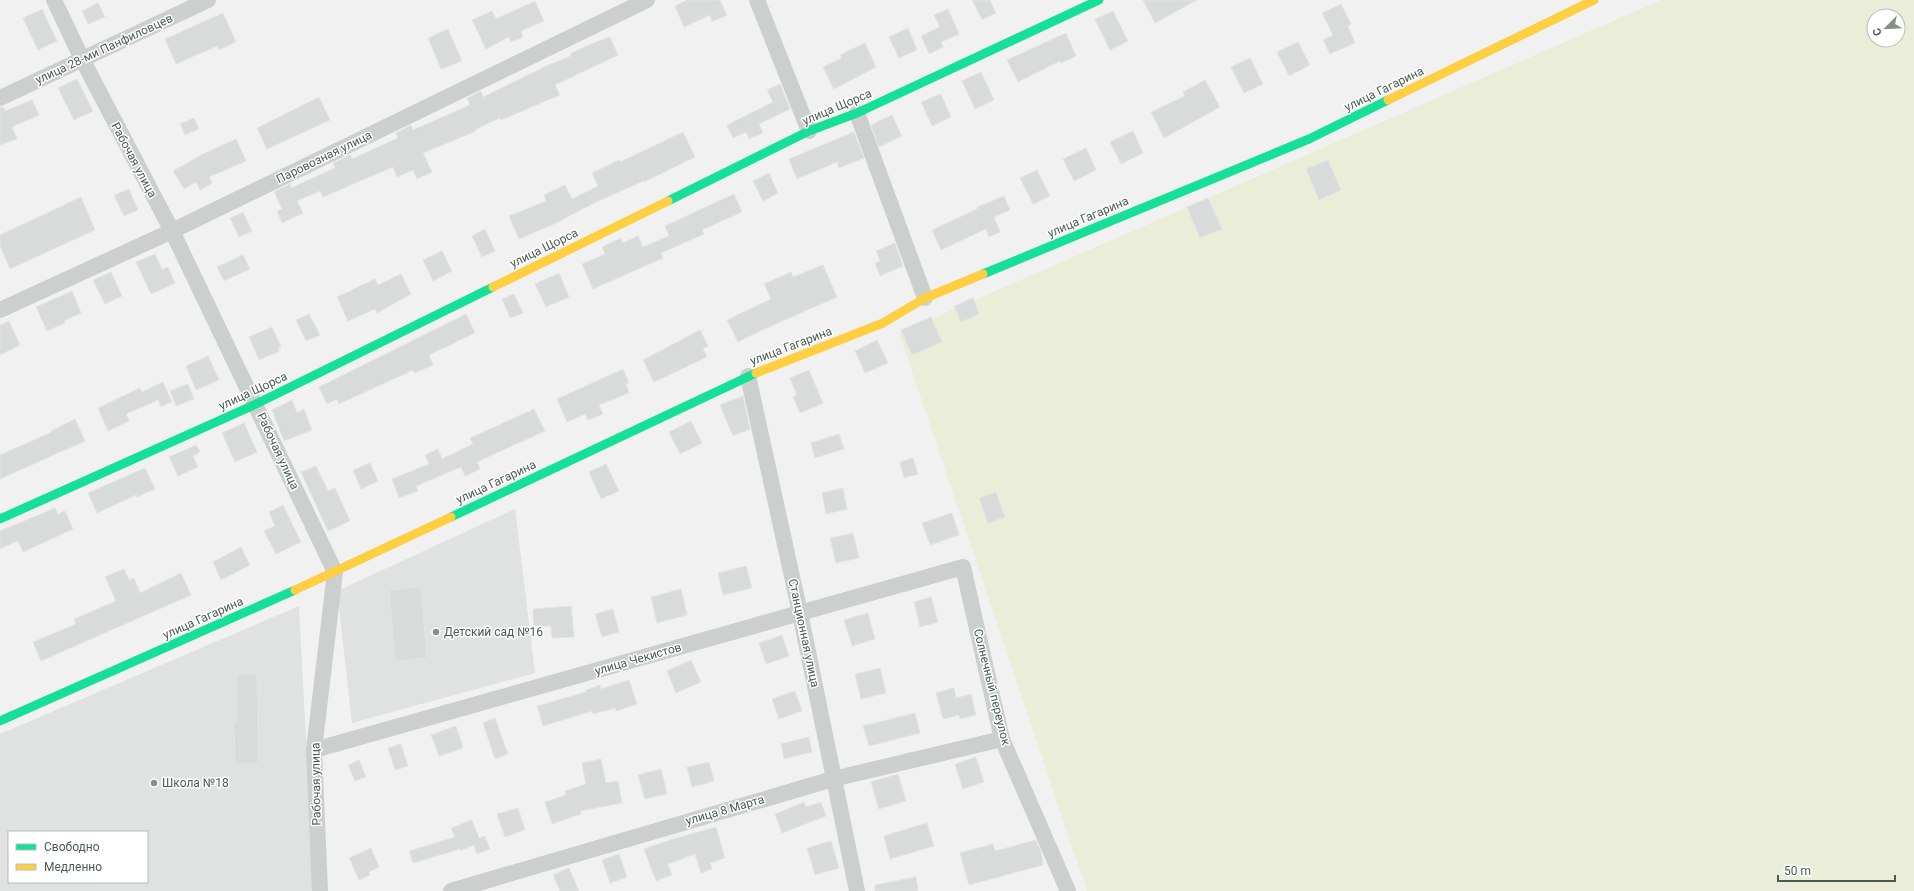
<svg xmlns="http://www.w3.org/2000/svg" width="1914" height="891" viewBox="0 0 1914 891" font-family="Roboto,sans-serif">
  <rect width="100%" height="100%" fill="#f2f1f2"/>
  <g fill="#e0e1e1" fill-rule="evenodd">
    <path d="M 515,509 L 535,673 L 352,723 L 337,591 Z"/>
    <path d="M 299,606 L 314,891 L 0,891 L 0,734 ZM 9,832 L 147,832 L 147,882 L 9,882 Z"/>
  </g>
  <path fill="#eaeed9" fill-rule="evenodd" d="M 1661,0 L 1914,0 L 1914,891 L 1087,891 L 899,333 ZM 1874,16 L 1898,16 L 1898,40 L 1874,40 Z"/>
  <g fill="#d9dada" stroke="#e3e4e4">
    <path d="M 687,0 L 720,0 L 727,15 L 712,22 L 710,15 L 684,27 L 675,6 Z"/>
    <path d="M 972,0 L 990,0 L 996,13 L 982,20 Z"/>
    <path d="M 1143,0 L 1197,0 L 1155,23 Z"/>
    <path d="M 535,1 L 544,21 L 521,31 L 523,37 L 511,42 L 509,37 L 486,49 L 472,20 L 492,11 L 496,19 Z"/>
    <path d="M 98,3 L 105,17 L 88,24 L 82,11 Z"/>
    <path d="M 1341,4 L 1351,24 L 1348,26 L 1355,43 L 1330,54 L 1323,40 L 1333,35 L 1322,13 Z"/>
    <path d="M 42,9 L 57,41 L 38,50 L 23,18 Z"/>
    <path d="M 948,9 L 959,34 L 941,42 L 943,47 L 929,54 L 921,36 L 940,27 L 934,15 Z"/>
    <path d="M 1113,11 L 1128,41 L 1110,50 L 1095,19 Z"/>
    <path d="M 223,13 L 236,42 L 219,50 L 217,46 L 176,64 L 165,39 Z"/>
    <path d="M 908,28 L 917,50 L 899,58 L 889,37 Z"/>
    <path d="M 448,29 L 462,61 L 441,69 L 428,38 Z"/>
    <path d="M 1066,33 L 1076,56 L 1061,63 L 1060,61 L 1018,82 L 1007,60 Z"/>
    <path d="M 610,37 L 618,55 L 555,85 L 560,95 L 501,120 L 500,118 L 476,129 L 476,131 L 423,153 L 432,172 L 417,179 L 413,170 L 397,177 L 393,167 L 323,197 L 320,191 L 297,201 L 303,213 L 282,223 L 277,211 L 282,209 L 274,192 L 290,184 L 291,188 L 335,168 L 333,163 L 350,155 L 352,159 L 398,138 L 396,133 L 411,125 L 413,130 L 470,105 L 467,98 L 481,91 L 483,97 L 546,66 L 571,56 L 570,54 L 591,44 Z"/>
    <path d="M 1298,42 L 1310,65 L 1289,76 L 1277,52 Z"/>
    <path d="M 865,43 L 876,67 L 834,89 L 823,67 L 842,58 L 840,55 Z"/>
    <path d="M 1250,58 L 1263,84 L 1244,93 L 1231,67 Z"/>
    <path d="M 981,72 L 994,100 L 975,109 L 962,81 Z"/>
    <path d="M 77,79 L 93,111 L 74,120 L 58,88 Z"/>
    <path d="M 1205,80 L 1220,107 L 1164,138 L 1151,112 L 1185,96 L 1183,92 Z"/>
    <path d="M 780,84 L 790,109 L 759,124 L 763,133 L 749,139 L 746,132 L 733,138 L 727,125 L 773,102 L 767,90 Z"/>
    <path d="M 941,94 L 951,117 L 932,126 L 921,102 Z"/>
    <path d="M 319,97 L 330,120 L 267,149 L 257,128 Z"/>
    <path d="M 32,100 L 39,115 L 12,127 L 17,139 L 0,145 L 0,107 L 3,107 L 5,111 Z"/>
    <path d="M 892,115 L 902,136 L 879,147 L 871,125 Z"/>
    <path d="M 194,118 L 199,129 L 185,135 L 180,124 Z"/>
    <path d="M 1133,131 L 1143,153 L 1121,164 L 1110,142 Z"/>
    <path d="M 683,132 L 695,157 L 644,182 L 643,181 L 592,204 L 554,224 L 519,239 L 509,216 L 546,201 L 544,195 L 565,185 L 572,199 L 598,186 L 592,173 L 619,160 L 620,162 Z"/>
    <path d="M 854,132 L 864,158 L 839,168 L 837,162 L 797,179 L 789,159 Z"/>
    <path d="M 236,139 L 246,161 L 209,177 L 212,183 L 200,190 L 196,182 L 184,189 L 173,171 L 203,154 Z"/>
    <path d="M 1086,148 L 1096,170 L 1074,181 L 1063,159 Z"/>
    <path d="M 1328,160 L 1341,190 L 1319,200 L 1306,169 Z"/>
    <path d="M 1037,170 L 1050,196 L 1033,204 L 1020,178 Z"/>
    <path d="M 769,173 L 778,193 L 763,201 L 753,181 Z"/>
    <path d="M 129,189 L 138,210 L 124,216 L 114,195 Z"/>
    <path d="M 734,194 L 742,212 L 702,230 L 704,234 L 661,253 L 663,258 L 593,289 L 582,264 L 605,254 L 602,247 L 621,238 L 623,243 L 638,236 L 643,247 L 669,236 L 665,226 Z"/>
    <path d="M 1004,196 L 1010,210 L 994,217 L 1000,232 L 989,237 L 986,229 L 941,250 L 932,230 L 977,209 L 977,207 Z"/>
    <path d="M 81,197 L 95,230 L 10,269 L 0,246 L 0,235 Z"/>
    <path d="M 1208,198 L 1222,229 L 1200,238 L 1187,207 Z"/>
    <path d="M 243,212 L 252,231 L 239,237 L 230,218 Z"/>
    <path d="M 485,229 L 495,251 L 482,257 L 472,236 Z"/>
    <path d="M 895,243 L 903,266 L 880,276 L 875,263 L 880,261 L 876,251 Z"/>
    <path d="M 442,251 L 452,271 L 433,281 L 423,260 Z"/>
    <path d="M 155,254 L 162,270 L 168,267 L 175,283 L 151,294 L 136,262 Z"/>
    <path d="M 243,255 L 250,269 L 224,281 L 217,267 Z"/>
    <path d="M 823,265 L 837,297 L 760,331 L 738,342 L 727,320 L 771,299 L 764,284 L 791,272 L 793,277 Z"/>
    <path d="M 111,272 L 122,296 L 105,304 L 93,280 Z"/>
    <path d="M 559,273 L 569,297 L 546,307 L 535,284 Z"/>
    <path d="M 401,274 L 411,294 L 377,313 L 375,309 L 348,321 L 337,297 L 375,279 L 378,285 Z"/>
    <path d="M 72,291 L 81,313 L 64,321 L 65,323 L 47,331 L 36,307 Z"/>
    <path d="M 514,294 L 523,313 L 510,318 L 502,299 Z"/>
    <path d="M 973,298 L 979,314 L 961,322 L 954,306 Z"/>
    <path d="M 309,314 L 320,335 L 306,341 L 296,320 Z"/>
    <path d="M 466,314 L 475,333 L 429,355 L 433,365 L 414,373 L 413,370 L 339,404 L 337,399 L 327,404 L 319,387 Z"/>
    <path d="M 931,317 L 942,342 L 912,355 L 901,330 Z"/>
    <path d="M 9,321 L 20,345 L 0,355 L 0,325 Z"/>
    <path d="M 272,327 L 281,347 L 278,348 L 280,351 L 259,360 L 249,337 Z"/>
    <path d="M 700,330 L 708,346 L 703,349 L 707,357 L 654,382 L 643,360 Z"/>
    <path d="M 877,340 L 888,363 L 865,373 L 855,351 Z"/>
    <path d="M 208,356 L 219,380 L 196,390 L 186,366 Z"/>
    <path d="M 623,369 L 629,383 L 626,384 L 629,393 L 599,405 L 603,414 L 588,420 L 585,414 L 567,422 L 557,399 Z"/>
    <path d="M 809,370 L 823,403 L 800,413 L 793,397 L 797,395 L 790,378 Z"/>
    <path d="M 163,382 L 172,402 L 161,407 L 158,400 L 126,414 L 129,421 L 108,431 L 98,408 L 140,388 L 142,392 Z"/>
    <path d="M 188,384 L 194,399 L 176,406 L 170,391 Z"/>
    <path d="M 743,396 L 750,429 L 733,436 L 720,405 Z"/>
    <path d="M 292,400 L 297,413 L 304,409 L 312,430 L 284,441 L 272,410 Z"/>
    <path d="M 534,409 L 545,431 L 477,462 L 480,469 L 465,476 L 461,467 L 416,486 L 418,491 L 399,498 L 392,479 L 429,464 L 425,455 L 438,449 L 442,459 L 473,444 L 470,438 Z"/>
    <path d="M 75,419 L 85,441 L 0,479 L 0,455 L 52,432 L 51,431 Z"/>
    <path d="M 691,421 L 702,443 L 680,454 L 669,432 Z"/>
    <path d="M 244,423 L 257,452 L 235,462 L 222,433 Z"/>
    <path d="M 839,434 L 844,449 L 815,458 L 811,443 Z"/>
    <path d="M 196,445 L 200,452 L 193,456 L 198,467 L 178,476 L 169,457 Z"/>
    <path d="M 913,458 L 918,474 L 904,478 L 900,462 Z"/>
    <path d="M 370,463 L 378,481 L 361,489 L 353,470 Z"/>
    <path d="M 606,464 L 619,491 L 601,499 L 589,472 Z"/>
    <path d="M 316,466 L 328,491 L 335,488 L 350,521 L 328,531 L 301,472 Z"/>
    <path d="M 145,468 L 155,489 L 137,497 L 136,495 L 97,513 L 88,493 Z"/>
    <path d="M 843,488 L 847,509 L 826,514 L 822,493 Z"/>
    <path d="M 996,492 L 1005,517 L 988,523 L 979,498 Z"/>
    <path d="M 283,505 L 301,542 L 276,554 L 264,531 L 275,526 L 269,512 Z"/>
    <path d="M 55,508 L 58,514 L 65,511 L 73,529 L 23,552 L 18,541 L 0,549 L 0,531 Z"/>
    <path d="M 952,513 L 959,535 L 930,545 L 922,523 Z"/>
    <path d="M 853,533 L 859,558 L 836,563 L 830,538 Z"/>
    <path d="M 241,547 L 250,565 L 221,580 L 213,562 Z"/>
    <path d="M 746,566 L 752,588 L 723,595 L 718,573 Z"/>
    <path d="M 124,569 L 129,580 L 134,578 L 140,593 L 181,573 L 191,595 L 41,661 L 33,642 L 76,624 L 74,619 L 116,601 L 105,577 Z"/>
    <path d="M 421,587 L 427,658 L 395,661 L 389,590 Z"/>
    <path d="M 681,589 L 687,615 L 657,623 L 651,597 Z"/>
    <path d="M 931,597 L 938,622 L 920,627 L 914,602 Z"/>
    <path d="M 571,606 L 574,637 L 552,638 L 551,626 L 534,627 L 533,609 Z"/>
    <path d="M 613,609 L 619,632 L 602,637 L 595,614 Z"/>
    <path d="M 868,613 L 875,639 L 852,646 L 844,620 Z"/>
    <path d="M 782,635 L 789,656 L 766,664 L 759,643 Z"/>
    <path d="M 691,660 L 701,682 L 676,693 L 667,671 Z"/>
    <path d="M 880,668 L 886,693 L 861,699 L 855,674 Z"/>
    <path d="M 237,674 L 257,674 L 258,764 L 235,764 L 234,721 L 237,721 Z"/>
    <path d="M 629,680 L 637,704 L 616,711 L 615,708 L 593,714 L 592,711 L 543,726 L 537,706 L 586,692 L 586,690 L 600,685 L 601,689 Z"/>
    <path d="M 954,688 L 956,698 L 971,694 L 976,715 L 960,719 L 959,715 L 943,719 L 936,693 Z"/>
    <path d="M 795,691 L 802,711 L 779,719 L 772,699 Z"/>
    <path d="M 915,713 L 920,733 L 869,746 L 863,726 Z"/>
    <path d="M 495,718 L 508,754 L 495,759 L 483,723 Z"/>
    <path d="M 456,726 L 463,748 L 439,756 L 431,735 Z"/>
    <path d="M 809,737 L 812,752 L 784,759 L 781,744 Z"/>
    <path d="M 401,744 L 408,766 L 395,770 L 388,748 Z"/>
    <path d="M 976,757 L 984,782 L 963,789 L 955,764 Z"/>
    <path d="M 601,759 L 606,783 L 618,781 L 622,803 L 580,811 L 581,814 L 552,824 L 545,802 L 566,795 L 565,791 L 586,784 L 582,763 Z"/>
    <path d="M 359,760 L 366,777 L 355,781 L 348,765 Z"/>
    <path d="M 709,762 L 714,781 L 692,787 L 687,767 Z"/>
    <path d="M 661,769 L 667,794 L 645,799 L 638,775 Z"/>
    <path d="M 898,774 L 906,801 L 879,809 L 871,782 Z"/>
    <path d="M 804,802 L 806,807 L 821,802 L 826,816 L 782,833 L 775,814 Z"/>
    <path d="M 518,808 L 525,830 L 505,837 L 497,814 Z"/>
    <path d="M 472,820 L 479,838 L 485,836 L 490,849 L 477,854 L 474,845 L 460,851 L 460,849 L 413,863 L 409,851 L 455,837 L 451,828 Z"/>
    <path d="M 927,823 L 934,846 L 890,859 L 884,836 Z"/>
    <path d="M 716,827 L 725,858 L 710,863 L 712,869 L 701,873 L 695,854 L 668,864 L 672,875 L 656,881 L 644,849 L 670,840 Z"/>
    <path d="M 1036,840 L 1041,852 L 1043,865 L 969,885 L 960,853 L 993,844 L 995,851 Z"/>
    <path d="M 831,841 L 839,868 L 815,875 L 807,848 Z"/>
    <path d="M 371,848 L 379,867 L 369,872 L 370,875 L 359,880 L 349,858 Z"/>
    <path d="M 619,854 L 627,877 L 610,883 L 602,860 Z"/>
    <path d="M 569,868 L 579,891 L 560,891 L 553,875 Z"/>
    <path d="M 916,877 L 918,891 L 875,891 L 875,885 Z"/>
  </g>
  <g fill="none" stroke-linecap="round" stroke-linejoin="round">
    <g stroke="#cbcfcd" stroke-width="16">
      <path d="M 54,0 L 82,59 L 172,231 L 335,572 L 314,750 L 320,891"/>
      <path d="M 757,0 L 809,131"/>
      <path d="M 0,98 L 208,0"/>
      <path d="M 857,113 L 925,298"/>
      <path d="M 0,310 L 172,231 L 647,0"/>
      <path d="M 748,376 L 800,613 L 857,891"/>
      <path d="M 314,750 L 963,567 L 1002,739 L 1068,891"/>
      <path d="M 451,891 L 833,779 L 1002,739"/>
    </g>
    <g stroke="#16e098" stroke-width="9">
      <path d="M 668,201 L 809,131 L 857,113 L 1099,0"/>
      <path d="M 983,274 L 1309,139 L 1388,100"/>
      <path d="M 451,517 L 756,373"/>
      <path d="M 0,519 L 256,404 L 493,287"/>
      <path d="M 0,721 L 295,590"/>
    </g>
    <g stroke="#ffcf43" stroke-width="9">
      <path d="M 1388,100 L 1594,0"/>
      <path d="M 493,287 L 668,201"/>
      <path d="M 756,373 L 883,323 L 925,298 L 983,274"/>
      <path d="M 295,590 L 451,517"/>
    </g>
  </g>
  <g fill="#859088" stroke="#fff" stroke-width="1.5">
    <circle cx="436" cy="632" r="4"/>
    <circle cx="154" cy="783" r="4"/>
  </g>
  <g text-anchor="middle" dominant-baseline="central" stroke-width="3" stroke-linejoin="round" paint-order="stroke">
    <g font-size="12" fill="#4a5c4f" stroke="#fff">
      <text transform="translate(104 49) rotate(-25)">улица 28-ми Панфиловцев</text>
      <text transform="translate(1384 89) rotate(-26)">улица Гагарина</text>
      <text transform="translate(837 107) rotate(-23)">улица Щорса</text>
      <text transform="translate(324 157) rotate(-26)">Паровозная улица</text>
      <text transform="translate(134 160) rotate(62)">Рабочая улица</text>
      <text transform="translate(1088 217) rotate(-23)">улица Гагарина</text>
      <text transform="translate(544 248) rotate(-26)">улица Щорса</text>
      <text transform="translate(791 346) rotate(-21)">улица Гагарина</text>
      <text transform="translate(253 391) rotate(-25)">улица Щорса</text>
      <text transform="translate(278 451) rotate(65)">Рабочая улица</text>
      <text transform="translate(496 482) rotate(-25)">улица Гагарина</text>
      <text transform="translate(203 618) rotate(-24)">улица Гагарина</text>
      <text transform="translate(804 633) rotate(78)">Станционная улица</text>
      <text transform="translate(638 659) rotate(-16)">улица Чекистов</text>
      <text transform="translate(992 687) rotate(76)">Солнечный переулок</text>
      <text transform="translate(316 784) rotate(-91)">Рабочая улица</text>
      <text transform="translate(725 810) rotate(-16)">улица 8 Марта</text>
    </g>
    <g font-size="12" fill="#4a5c4f" stroke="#fff" text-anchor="start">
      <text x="444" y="632">Детский сад №16</text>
      <text x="162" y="783">Школа №18</text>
    </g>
  </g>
  <rect x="8" y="831" width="140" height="52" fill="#ffffff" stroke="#b7beb9"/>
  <rect x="16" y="844" width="20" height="6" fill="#16e098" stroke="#b7beb9"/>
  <text x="44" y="851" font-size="12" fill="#4a5c4f">Свободно</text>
  <rect x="16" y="864" width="20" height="6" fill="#ffcf43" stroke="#b7beb9"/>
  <text x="44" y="871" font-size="12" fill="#4a5c4f">Медленно</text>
  <g transform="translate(1886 28) rotate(246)"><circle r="19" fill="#ffffff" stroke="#b7beb9"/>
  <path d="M0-3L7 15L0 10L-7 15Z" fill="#859088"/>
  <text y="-6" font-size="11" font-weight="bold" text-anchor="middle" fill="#4a5c4f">С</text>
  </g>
  <path d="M1778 875v6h117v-6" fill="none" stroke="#4a5c4f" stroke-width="2"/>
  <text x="1784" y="875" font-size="12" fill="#4a5c4f" stroke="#ffffff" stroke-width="3" paint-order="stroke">50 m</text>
</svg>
